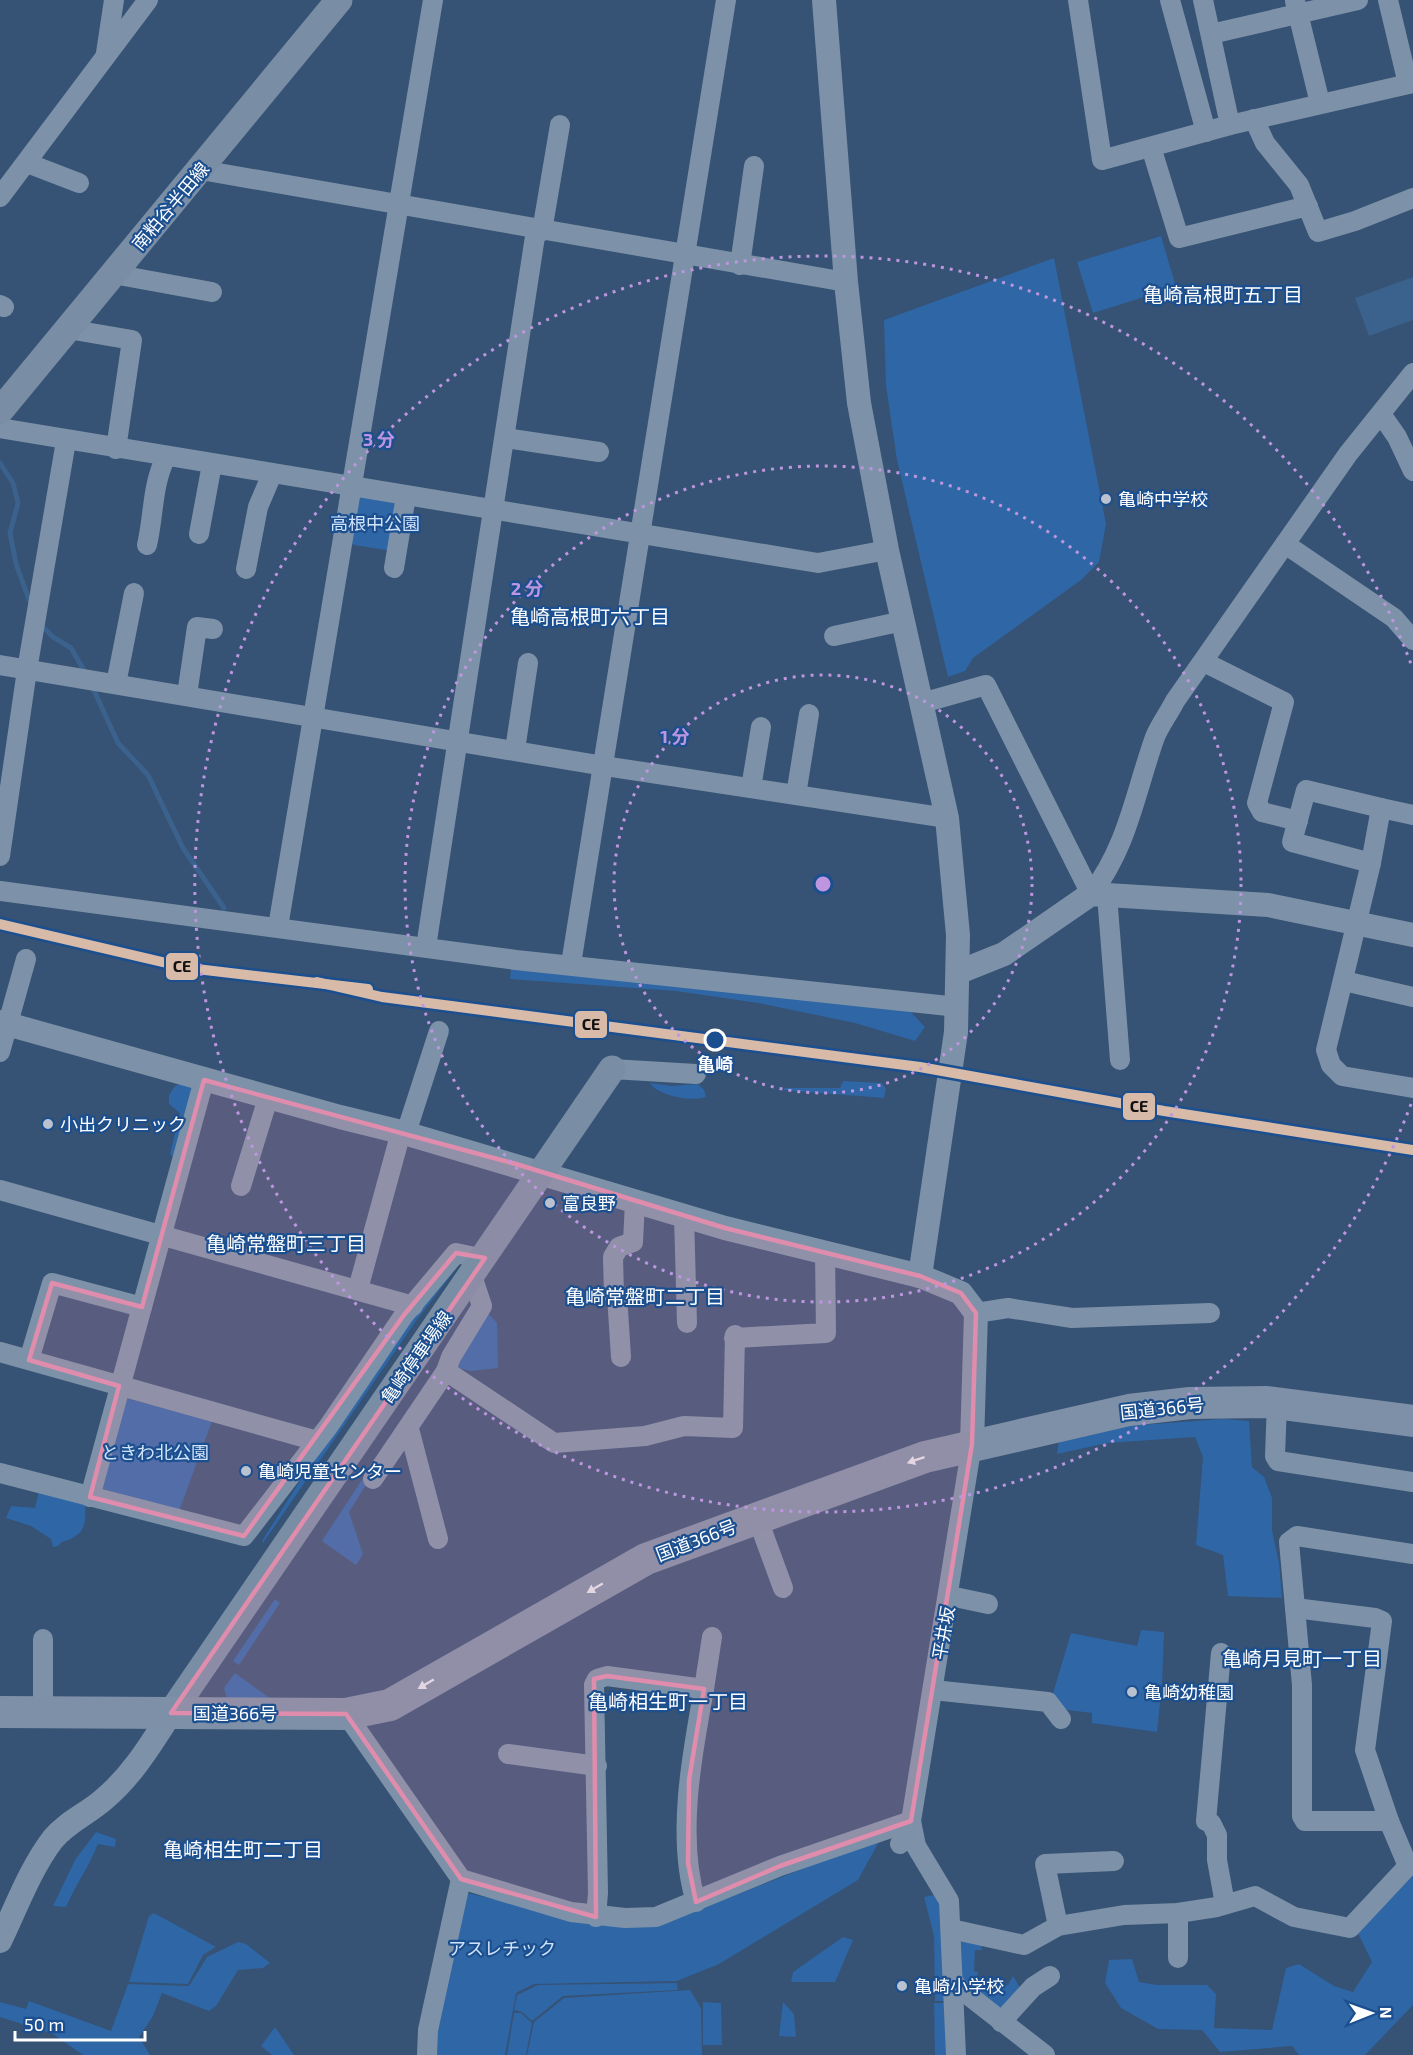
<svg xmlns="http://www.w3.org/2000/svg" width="1413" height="2055" viewBox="0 0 1413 2055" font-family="'Exo 2','Noto Sans JP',sans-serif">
  <rect width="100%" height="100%" fill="#365274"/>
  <g fill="#2f66a5">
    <path d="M 1161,236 L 1176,287 L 1093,313 L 1077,262 Z"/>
    <path d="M 1054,258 L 1106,524 L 1099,562 L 1081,580 L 973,658 L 965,671 L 948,677 L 897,460 L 886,386 L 884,320 Z"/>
    <path d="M 362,496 L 397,501 L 392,551 L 354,545 L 350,542 L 357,500 Z"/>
    <path d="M 511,969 L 910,1011 L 925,1027 L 915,1041 L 855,1023 L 758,1003 L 676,991 L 510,979 Z"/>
    <path d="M 843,1081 L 882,1083 L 886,1089 L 884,1098 L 783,1090 L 785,1088 L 840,1088 Z"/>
    <path d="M 184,1083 L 194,1086 L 176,1159 L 170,1154 L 180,1113 L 169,1104 L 169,1095 L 175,1086 Z"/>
    <path d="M 650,1083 L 672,1086 L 698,1084 L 704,1090 L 706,1097 C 691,1102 658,1096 650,1083 Z"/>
    <path d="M 457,1265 L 458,1266 L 416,1321 L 263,1543 L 262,1541 L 319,1451 L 409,1320 L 436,1292 Z"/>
    <path d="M 488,1313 L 497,1323 L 498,1368 L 471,1371 L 455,1367 Z"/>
    <path d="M 125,1398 L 212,1421 L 179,1511 L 100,1488 Z"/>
    <path d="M 1223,1419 L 1249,1421 L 1252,1467 L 1264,1477 L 1272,1498 L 1272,1530 L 1279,1563 L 1282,1598 L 1228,1596 L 1223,1555 L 1196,1545 L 1203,1457 L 1195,1437 L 1107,1443 L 1057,1454 L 1059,1439 L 1112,1427 Z"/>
    <path d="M 369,1469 L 369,1480 L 349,1512 L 363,1554 L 356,1565 L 322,1541 Z"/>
    <path d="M 39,1491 L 85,1503 C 86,1524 86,1534 65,1541 C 58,1543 60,1547 53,1547 L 51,1539 L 31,1526 L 6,1518 L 11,1506 L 35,1508 Z"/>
    <path d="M 275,1599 L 280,1603 L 239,1665 L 233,1661 Z"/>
    <path d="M 1141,1630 L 1164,1632 L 1162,1684 L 1157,1732 L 1092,1723 L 1092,1713 L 1059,1709 L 1051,1700 L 1071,1633 L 1137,1646 Z"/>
    <path d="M 235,1673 L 271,1699 L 227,1699 L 224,1688 Z"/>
    <path d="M 96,1832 L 116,1839 L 115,1847 L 98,1844 C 89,1867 76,1884 66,1907 L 53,1906 L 75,1860 Z"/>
    <path d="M 881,1838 L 858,1880 L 719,1964 L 677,1981 L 534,1984 L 516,1993 L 505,2055 L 432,2055 L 467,1893 L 603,1924 L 670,1921 Z"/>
    <path d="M 1413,1871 L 1413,2005 L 1365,2055 L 1299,2055 L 1292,2046 L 1220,2052 L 1202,2030 L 1158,2029 L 1121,2008 L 1105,1983 L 1109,1960 L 1132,1959 L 1139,1982 L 1157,1985 L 1207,1985 L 1216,1994 L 1214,2028 L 1272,2030 L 1286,1968 L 1299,1964 L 1334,1986 L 1353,1992 L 1372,1962 L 1358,1933 Z"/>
    <path d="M 938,1894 L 949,1936 L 950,2001 L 935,2001 L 934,1936 L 924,1897 Z"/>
    <path d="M 154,1913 L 216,1947 L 203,1955 L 188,1984 L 129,1982 L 149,1916 Z"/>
    <path d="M 843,1937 L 853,1940 L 835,1982 L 791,1982 L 793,1972 Z"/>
    <path d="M 981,1940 L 982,1950 L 975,1950 L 974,1971 L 978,1972 L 978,1986 L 1008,1985 L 1013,1976 L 1022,1991 L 1002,2015 L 962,1980 L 961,1941 Z"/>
    <path d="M 238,1942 L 246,1944 L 270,1963 L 263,1968 L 238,1970 L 216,2006 L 209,2011 L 162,1993 L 153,2016 L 139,2037 L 150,2055 L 83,2055 L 53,2034 L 0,2017 L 0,2002 L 26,2009 L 29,2001 L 111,2031 L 128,1984 L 189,1986 L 207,1957 Z"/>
    <path d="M 677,1983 L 678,1990 L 563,1996 L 532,2021 L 522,2012 L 514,2010 L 517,1995 L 538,1985 Z"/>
    <path d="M 690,1990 L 701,2008 L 702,2055 L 527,2055 L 534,2022 L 564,1998 Z"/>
    <path d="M 703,2002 L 721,2003 L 722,2045 L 703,2045 Z"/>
    <path d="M 783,2002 L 794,2014 L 796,2037 L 779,2036 Z"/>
    <path d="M 934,2003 L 949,2003 L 950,2055 L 935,2055 Z"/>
    <path d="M 514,2013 L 521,2013 L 532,2023 L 526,2055 L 507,2055 Z"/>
    <path d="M 275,2027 L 294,2055 L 272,2055 L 261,2046 Z"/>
  </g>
  <path fill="#3b618d" d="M 1413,277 L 1413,320 L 1369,336 L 1355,298 Z"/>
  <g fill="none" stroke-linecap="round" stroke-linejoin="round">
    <g stroke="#3b618d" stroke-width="5">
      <path d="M 0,463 L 13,483 L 18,503 L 10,533 L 16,564 L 31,605"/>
      <path d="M 40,624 L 53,637 L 71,648 L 85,672"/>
      <path d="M 92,686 L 118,743 L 148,775 L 183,848 L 224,908"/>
    </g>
    <g stroke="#7d92a8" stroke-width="20">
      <path d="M 1078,0 L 1102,160 L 1230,125 L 1413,83"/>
      <path d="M 1170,0 L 1206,132"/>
      <path d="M 1203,0 L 1230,125"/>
      <path d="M 1388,0 L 1408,84"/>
      <path d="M 1295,1 L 1320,103"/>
      <path d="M 1211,34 L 1358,0"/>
      <path d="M 106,53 L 114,0"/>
      <path d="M 1254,119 L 1265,143 L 1299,185 L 1318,232 L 1355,221 L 1413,198"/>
      <path d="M 1151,147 L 1179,238 L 1308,206"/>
      <path d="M 27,163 L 79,183"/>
      <path d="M 201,170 L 846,282"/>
      <path d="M 0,197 L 148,0"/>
      <path d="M 542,231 L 560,125"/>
      <path d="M 740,265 L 754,166"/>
      <path d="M 113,274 L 212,292"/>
      <path d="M 0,305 L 4,307"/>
      <path d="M 68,329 L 132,340 L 116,449"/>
      <path d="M 1381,414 L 1397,437 L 1413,471"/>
      <path d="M 0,428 L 818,563 L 887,550"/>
      <path d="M 505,438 L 599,452"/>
      <path d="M 199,534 L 212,464"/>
      <path d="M 1285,544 L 1394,618 L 1413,640"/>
      <path d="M 147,545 C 154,515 152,484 166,457"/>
      <path d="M 394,568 L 406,496"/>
      <path d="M 246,569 L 258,507 L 272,474"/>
      <path d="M 834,636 L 903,621"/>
      <path d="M 1204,662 L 1284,702 L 1257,803 L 1262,812 L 1298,821"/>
      <path d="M 0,665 L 604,766 L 947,818"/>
      <path d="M 116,684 L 134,593"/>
      <path d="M 187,695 L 197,627 L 213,629"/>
      <path d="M 922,703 L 986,685 L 1091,894"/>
      <path d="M 515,750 L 528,663"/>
      <path d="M 751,788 L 761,727"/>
      <path d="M 796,795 L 809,714"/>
      <path d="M 1413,815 L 1381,808 L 1371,863 L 1326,1050 L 1331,1065 L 1342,1076 L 1413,1088"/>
      <path d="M 0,856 L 27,670 L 66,441"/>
      <path d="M 1371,863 L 1292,842 L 1306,790 L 1381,808"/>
      <path d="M 0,891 L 516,960 L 958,1007"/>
      <path d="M 1091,894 C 1128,846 1135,793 1155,737 C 1160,725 1169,713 1175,701 L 1348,454 L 1413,373"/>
      <path d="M 1107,895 L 1120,1060"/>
      <path d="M 278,927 L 433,0"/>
      <path d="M 426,947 L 536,230"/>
      <path d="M 571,964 L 726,0"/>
      <path d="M 1344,981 L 1413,997"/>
      <path d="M 0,1052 L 26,959"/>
      <path d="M 612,1069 L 696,1074"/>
      <path d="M 406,1133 L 439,1031"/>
      <path d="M 241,1186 L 268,1098"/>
      <path d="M 0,1190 L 413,1306"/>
      <path d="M 684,1216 L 687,1323"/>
      <path d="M 358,1289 L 401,1132"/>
      <path d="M 976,1313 L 1008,1308 L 1072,1318 L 1210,1313"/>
      <path d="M 734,1338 L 826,1333 L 825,1252"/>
      <path d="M 0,1352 L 317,1441"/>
      <path d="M 621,1357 L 617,1295 L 614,1295 L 613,1257 L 619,1247 L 633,1242 L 635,1202"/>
      <path d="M 29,1360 L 52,1283 L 142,1307"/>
      <path d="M 446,1371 L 554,1443 L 645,1436 L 684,1426 L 733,1428 L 735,1335"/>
      <path d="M 1277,1403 L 1275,1456 L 1278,1461 L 1413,1482"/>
      <path d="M 409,1429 L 438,1539"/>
      <path d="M 0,1473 L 244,1536 L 328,1427 L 404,1315 L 456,1253 L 484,1259"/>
      <path d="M 373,1479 L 446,1371 L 451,1357 L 482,1306 L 472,1276"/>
      <path d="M 90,1497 L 204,1080"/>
      <path d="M 757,1517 L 783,1588"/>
      <path d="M 950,1596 L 988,1604"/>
      <path d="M 1295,1608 L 1375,1618 L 1382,1621 L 1365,1750 L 1389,1821"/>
      <path d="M 1221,1653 L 1206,1821 L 1211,1823 L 1217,1835 L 1217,1860 L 1225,1904"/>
      <path d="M 933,1690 L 1048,1702 L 1061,1719"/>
      <path d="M 43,1713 L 43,1639"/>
      <path d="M 346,1714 L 461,1879 L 571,1912 L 625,1918 L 656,1917 L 780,1866 L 911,1821 L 900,1844"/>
      <path d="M 508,1754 L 597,1766"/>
      <path d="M 696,1902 C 676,1838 692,1754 704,1689"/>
      <path d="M 1178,1913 L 1178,1958"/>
      <path d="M 596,1917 L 598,1893 L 594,1685 L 597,1679 L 607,1676 L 704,1689 L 712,1637"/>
      <path d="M 1058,1926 L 1045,1864 L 1114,1861"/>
      <path d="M 951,1929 L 1024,1945 L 1058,1926 L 1124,1915 L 1178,1913 L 1217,1907 L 1255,1896 L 1294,1917 L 1350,1928 L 1408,1866 L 1389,1821 L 1305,1821 L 1302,1816 L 1302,1685 L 1289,1542 L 1297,1536 L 1413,1554"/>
      <path d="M 954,1984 L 1045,2055"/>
      <path d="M 1001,2022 L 1033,1987 L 1050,1976"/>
      <path d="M 427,2055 L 428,2030 L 461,1879"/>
      <path d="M 956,2055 L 949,1901 L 916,1846 L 911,1821 L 972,1444"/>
    </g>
    <g stroke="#7d92a8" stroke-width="24">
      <path d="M 824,0 L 846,282 L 859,403 L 887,550 L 947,818 L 958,935 L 956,1032 L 920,1276"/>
      <path d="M 959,972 L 1004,954 L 1091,894 L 1268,905 L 1413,935"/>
      <path d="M 0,1022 L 340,1117 L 401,1132 L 725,1228 L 920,1276 L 961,1293 L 976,1313 L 972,1444"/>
      <path d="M 0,1941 C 16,1908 30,1869 53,1839 C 67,1822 87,1814 103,1800 C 132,1776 151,1744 171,1713"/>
    </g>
    <g stroke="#798da4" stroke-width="27">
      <path d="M 0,411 L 339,0"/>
      <path d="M 171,1713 L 612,1069"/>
    </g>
    <path stroke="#7e90a7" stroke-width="32" d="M 0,1712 L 346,1714 L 390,1705 L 646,1559 L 925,1457 L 1129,1410 L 1190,1403 L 1267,1402 L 1413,1421"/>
    <defs>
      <g id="rail-1">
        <path d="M 0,924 L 188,968 L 368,989"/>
        <path d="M 317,982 L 382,997 L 920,1067 L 1164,1111 L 1413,1150"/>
      </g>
    </defs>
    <use href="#rail-1" stroke="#1b4f8f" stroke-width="15"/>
    <use href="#rail-1" stroke="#d7baa8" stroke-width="10"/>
  </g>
  <defs><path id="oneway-solid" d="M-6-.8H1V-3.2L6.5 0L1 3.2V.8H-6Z" transform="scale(1.5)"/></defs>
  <g fill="#e5e9ed">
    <use href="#oneway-solid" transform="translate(916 1460) rotate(161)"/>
    <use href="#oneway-solid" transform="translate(595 1588) rotate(150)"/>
    <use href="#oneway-solid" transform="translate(426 1684) rotate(150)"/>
  </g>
  <path fill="#e08cad" fill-opacity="0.2" stroke="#e08cad" stroke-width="4.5" stroke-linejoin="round" d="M 204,1080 L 516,1164 L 725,1228 L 920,1276 L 961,1293 L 976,1313 L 972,1444 L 911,1821 L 780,1866 L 696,1902 L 688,1863 L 689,1780 L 704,1689 L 607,1676 L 594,1679 L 596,1917 L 461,1879 L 346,1714 L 171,1713 L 485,1258 L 456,1253 L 404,1315 L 244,1536 L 90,1497 L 119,1386 L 29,1360 L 52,1283 L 142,1307 Z"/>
  <g fill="none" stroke="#bd96df" stroke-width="3" stroke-dasharray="3 6">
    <circle cx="823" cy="884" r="209"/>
    <circle cx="823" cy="884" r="418"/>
    <path d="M1411 1104A628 628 0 1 1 1411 664"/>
  </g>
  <g fill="#b9c2ce" stroke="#1b4f8f" stroke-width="2">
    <circle cx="1106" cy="499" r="6"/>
    <circle cx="48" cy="1124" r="6"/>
    <circle cx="550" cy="1203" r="6"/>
    <circle cx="246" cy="1471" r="6"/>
    <circle cx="1132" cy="1692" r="6"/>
    <circle cx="902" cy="1986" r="6"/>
  </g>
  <circle fill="#1b4f8f" stroke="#fff" stroke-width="3" cx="715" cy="1040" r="10"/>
  <g text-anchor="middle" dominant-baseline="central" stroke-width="4.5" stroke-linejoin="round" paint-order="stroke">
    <g font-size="18" fill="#fff" stroke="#1b4f8f">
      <text transform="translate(170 206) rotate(-50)">南粕谷半田線</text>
      <text transform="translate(416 1357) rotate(-55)">亀崎停車場線</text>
      <text transform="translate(1162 1408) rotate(-6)">国道366号</text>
      <text transform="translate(696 1540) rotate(-21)">国道366号</text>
      <text transform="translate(943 1633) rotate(-80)">平井坂</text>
      <text x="235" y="1713">国道366号</text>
    </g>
    <g font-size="18" fill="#fff" stroke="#1b4f8f" text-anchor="start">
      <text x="1118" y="499">亀崎中学校</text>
      <text x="60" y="1124">小出クリニック</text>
      <text x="562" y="1203">富良野</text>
      <text x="258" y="1471">亀崎児童センター</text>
      <text x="1144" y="1692">亀崎幼稚園</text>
      <text x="914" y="1986">亀崎小学校</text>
    </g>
    <g font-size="18" fill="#cfe3fa" stroke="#1b4f8f">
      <text x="375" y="523">高根中公園</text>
      <text x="155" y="1452">ときわ北公園</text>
      <text x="502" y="1948">アスレチック</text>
    </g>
    <g font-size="18" font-weight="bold" fill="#fff" stroke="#1b4f8f">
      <text x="715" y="1064">亀崎</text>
    </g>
    <g font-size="20" fill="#fff" stroke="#1b4f8f">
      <text x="1223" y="294">亀崎高根町五丁目</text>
      <text x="590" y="616">亀崎高根町六丁目</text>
      <text x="286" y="1243">亀崎常盤町三丁目</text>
      <text x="645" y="1296">亀崎常盤町二丁目</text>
      <text x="1302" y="1658">亀崎月見町一丁目</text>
      <text x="668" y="1701">亀崎相生町一丁目</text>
      <text x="243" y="1849">亀崎相生町二丁目</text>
    </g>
  </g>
  <circle cx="823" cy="884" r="9" fill="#bd96df" stroke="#1b4f8f" stroke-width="3"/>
  <g font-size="18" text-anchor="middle" font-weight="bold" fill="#bd96df" stroke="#1b4f8f" stroke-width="4.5" stroke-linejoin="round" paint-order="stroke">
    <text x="379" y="446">3 分</text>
    <text x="527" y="595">2 分</text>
    <text x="675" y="743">1 分</text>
  </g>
  <g stroke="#1b4f8f" stroke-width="2">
    <rect x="165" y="952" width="34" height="29" rx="6" fill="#d7baa8"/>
    <rect x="574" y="1010" width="34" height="29" rx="6" fill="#d7baa8"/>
    <rect x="1122" y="1092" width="34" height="29" rx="6" fill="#d7baa8"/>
  </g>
  <g font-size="16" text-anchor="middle" font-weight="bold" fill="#111">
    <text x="182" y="972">CE</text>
    <text x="591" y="1030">CE</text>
    <text x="1139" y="1112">CE</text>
  </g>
  <g transform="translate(1371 2013) rotate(89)" stroke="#1b4f8f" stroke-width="4.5" paint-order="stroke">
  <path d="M0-4.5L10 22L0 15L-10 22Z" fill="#ffffff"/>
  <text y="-9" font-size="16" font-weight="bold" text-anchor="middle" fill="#ffffff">N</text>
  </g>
  <path d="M15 2031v9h130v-9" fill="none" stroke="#ffffff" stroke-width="3"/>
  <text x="24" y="2031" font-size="18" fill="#ffffff" stroke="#1b4f8f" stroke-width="4.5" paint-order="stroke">50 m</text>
</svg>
